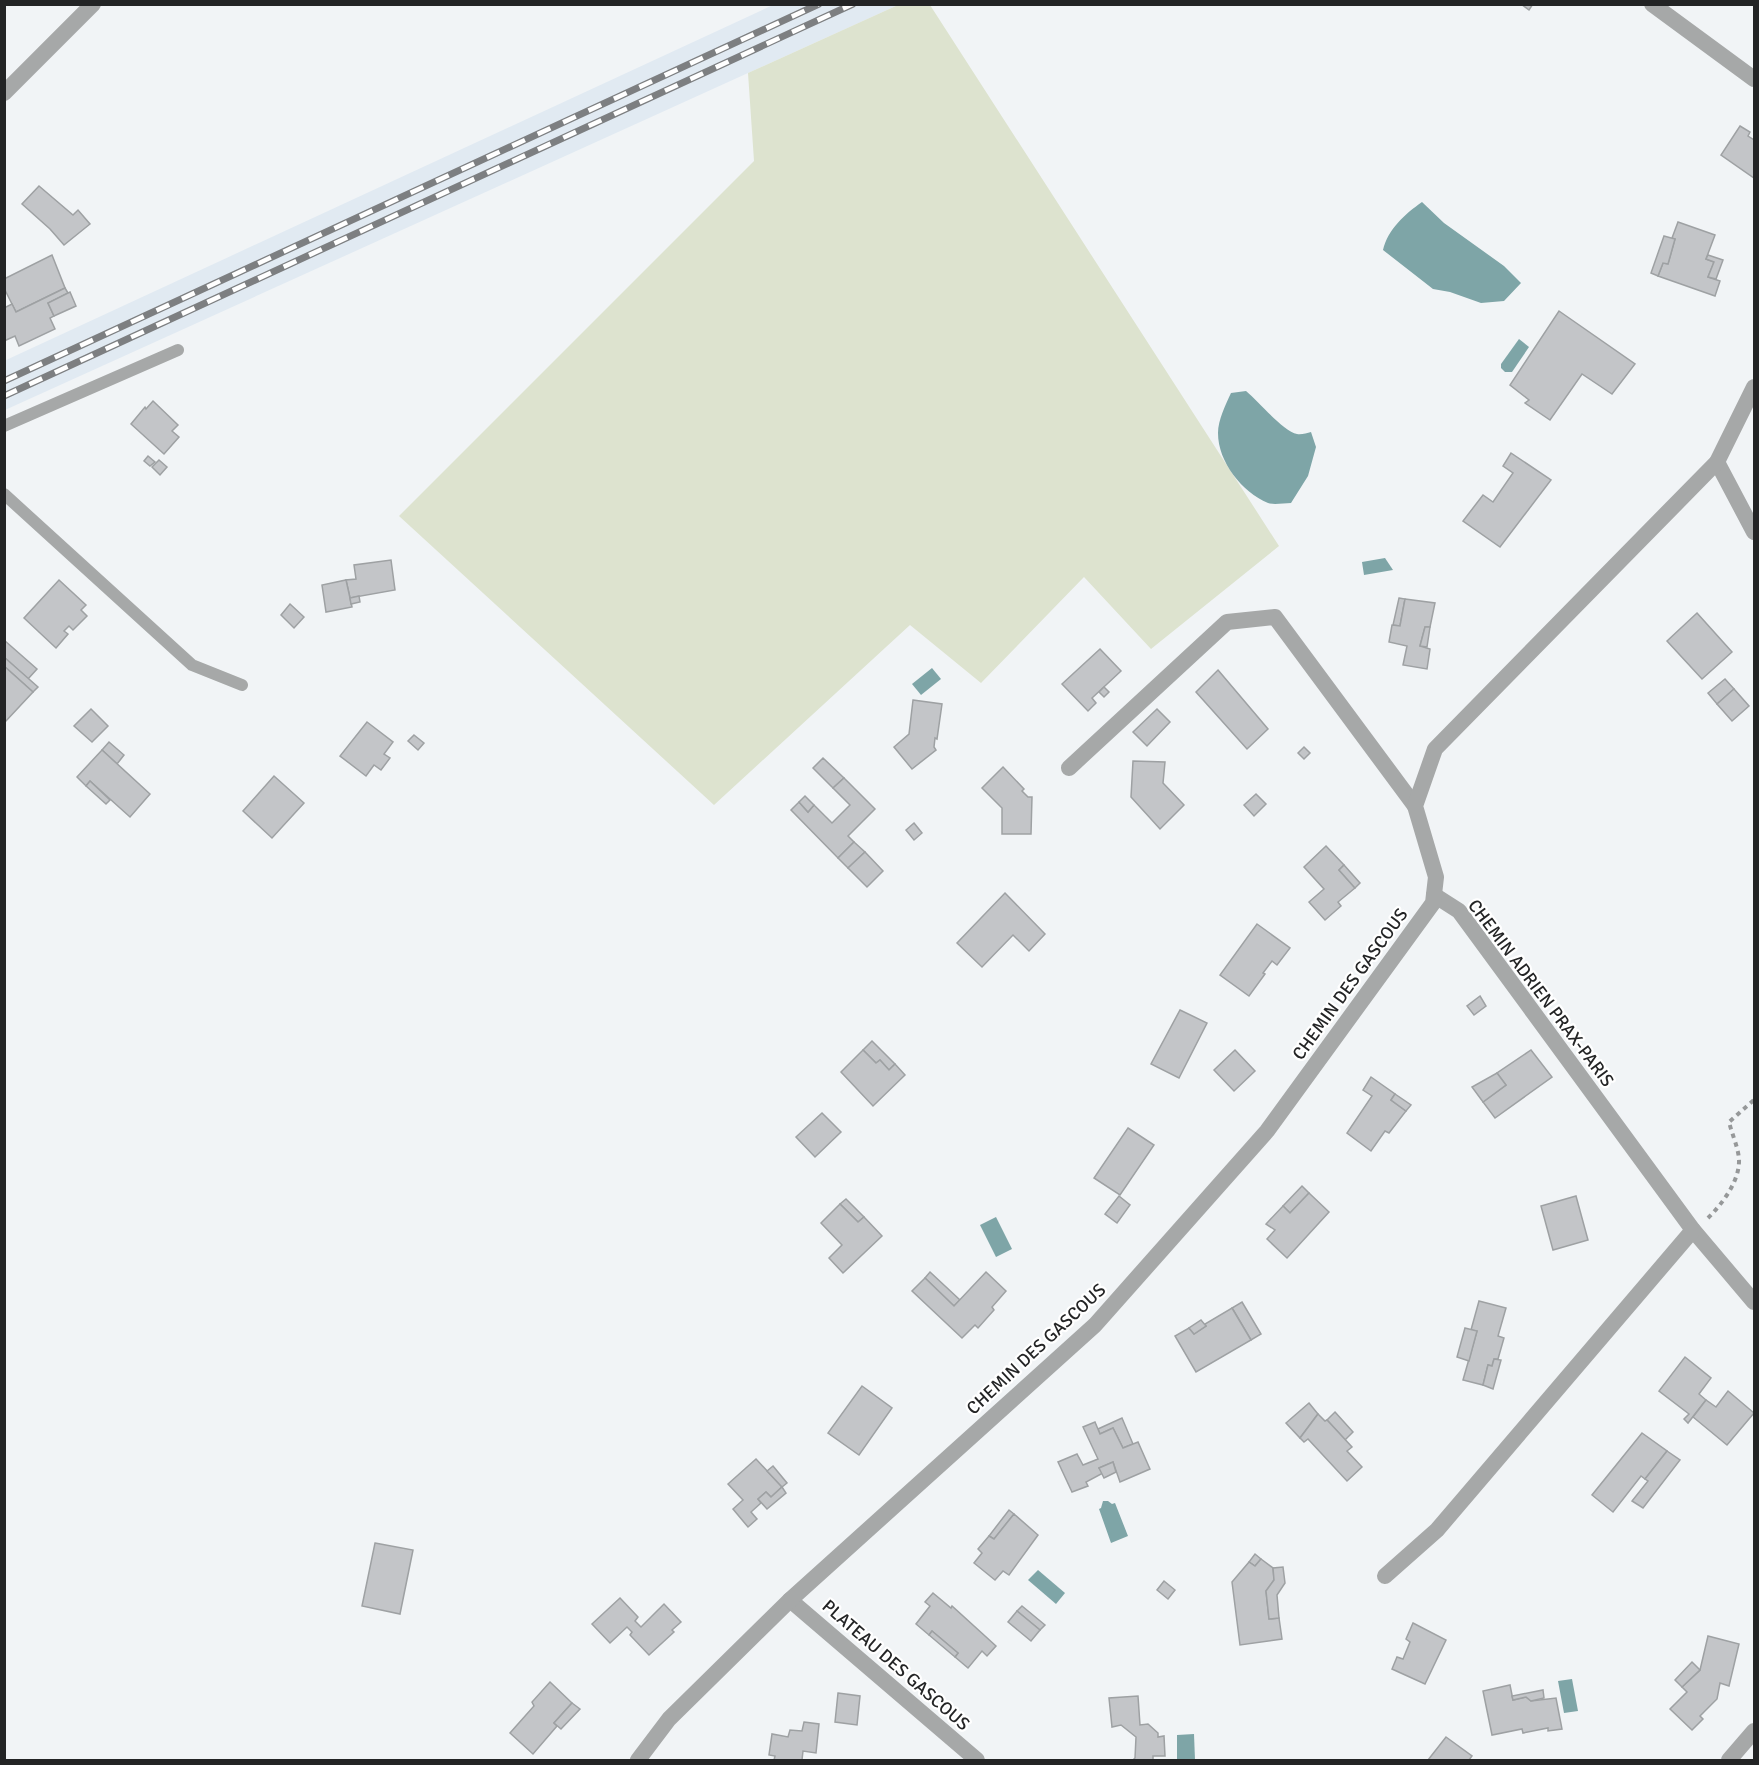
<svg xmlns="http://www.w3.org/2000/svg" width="1759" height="1765" viewBox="0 0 1759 1765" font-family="Signika,sans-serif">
  <rect width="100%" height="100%" fill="#f1f4f6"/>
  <path fill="#e1eaf2" d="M 773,5 L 898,5 L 5,410 L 4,361 Z"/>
  <path fill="#dde3cf" d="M 930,5 L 1279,546 L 1151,649 L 1084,577 L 981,683 L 910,625 L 714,805 L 399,516 L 754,161 L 748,73 L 898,5 Z"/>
  <g fill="#7ea5a7">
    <path d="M 1422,202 L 1444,223 L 1504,266 L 1521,283 L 1504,301 L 1481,303 L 1450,292 L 1433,289 L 1383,250 C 1388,229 1405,214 1422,202 Z"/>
    <path d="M 1519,339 L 1529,347 L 1512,372 L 1505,372 L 1501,368 L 1501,364 Z"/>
    <path d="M 1246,391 C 1258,401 1283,431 1297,434 C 1301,435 1307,433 1311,432 L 1316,447 L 1308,476 L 1291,503 C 1284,503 1274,505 1268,503 C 1242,492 1218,462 1218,433 C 1218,420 1226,404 1231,393 Z"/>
    <path d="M 1385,558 L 1393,570 L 1364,575 L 1362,562 Z"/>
    <path d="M 932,668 L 941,679 L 921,695 L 912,684 Z"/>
    <path d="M 996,1217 L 1012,1249 L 996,1257 L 980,1225 Z"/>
    <path d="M 1103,1501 L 1108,1501 L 1112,1504 L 1115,1503 L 1128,1536 L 1111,1543 L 1099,1509 L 1101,1508 Z"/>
    <path d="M 1038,1570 L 1065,1593 L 1056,1604 L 1028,1580 Z"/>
    <path d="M 1572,1679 L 1578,1711 L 1564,1713 L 1558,1681 Z"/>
    <path d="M 1194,1734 L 1195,1760 L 1177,1760 L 1177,1735 Z"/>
  </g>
  <g fill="#c3c5c8" stroke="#9ea1a3" stroke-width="1.5">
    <path d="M 1521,4 L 1533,4 L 1529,10 Z"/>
    <path d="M 1740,126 L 1750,132 L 1748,136 L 1754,140 L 1754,178 L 1721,155 Z"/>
    <path d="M 39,186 L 73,215 L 78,210 L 90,224 L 64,245 L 50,229 L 22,204 Z"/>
    <path d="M 1678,222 L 1715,235 L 1706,259 L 1714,262 L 1708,277 L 1720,281 L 1715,296 L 1658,276 L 1663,263 L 1668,264 L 1675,239 L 1672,238 Z"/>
    <path d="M 1664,236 L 1675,239 L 1668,264 L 1663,263 L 1658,276 L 1651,273 Z"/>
    <path d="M 52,255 L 65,288 L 16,312 L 4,288 L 4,279 Z"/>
    <path d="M 1708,255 L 1723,260 L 1716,279 L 1708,277 L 1714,262 L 1706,259 Z"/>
    <path d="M 65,288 L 68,293 L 48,303 L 54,316 L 50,318 L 55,329 L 19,346 L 15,336 L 4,341 L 4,308 L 12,304 L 16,312 Z"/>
    <path d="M 70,292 L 76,306 L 54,316 L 48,303 Z"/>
    <path d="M 1559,311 L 1635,364 L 1612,394 L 1582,374 L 1550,420 L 1525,403 L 1529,400 L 1510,385 Z"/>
    <path d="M 153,401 L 178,425 L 172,431 L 179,437 L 164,454 L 131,424 L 145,407 L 146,409 Z"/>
    <path d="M 1511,453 L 1551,480 L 1500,547 L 1463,521 L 1483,495 L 1493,502 L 1513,473 L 1503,466 Z"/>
    <path d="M 148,456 L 155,462 L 150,466 L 144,461 Z"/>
    <path d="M 159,460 L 167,467 L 160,475 L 152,467 Z"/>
    <path d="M 391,560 L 395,590 L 350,598 L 346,580 L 356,579 L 354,565 Z"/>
    <path d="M 59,580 L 86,605 L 81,610 L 87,616 L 73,630 L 69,626 L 64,631 L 68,634 L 56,648 L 24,618 Z"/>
    <path d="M 346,580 L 352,607 L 326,612 L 322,585 Z"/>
    <path d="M 359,596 L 360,602 L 351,604 L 350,598 Z"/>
    <path d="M 1399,598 L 1405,599 L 1400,626 L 1393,625 Z"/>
    <path d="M 1405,599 L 1435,603 L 1430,627 L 1425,627 L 1420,646 L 1430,649 L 1427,669 L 1403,665 L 1407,646 L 1389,642 L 1392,625 L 1400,626 Z"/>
    <path d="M 290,604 L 304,617 L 294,628 L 281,615 Z"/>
    <path d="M 1697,613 L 1732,652 L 1702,679 L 1667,641 Z"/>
    <path d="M 1425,627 L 1430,627 L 1427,647 L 1420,646 Z"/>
    <path d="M 4,640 L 37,669 L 28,679 L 4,657 Z"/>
    <path d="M 1100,649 L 1121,671 L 1092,698 L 1096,703 L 1088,711 L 1062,684 Z"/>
    <path d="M 4,657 L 38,687 L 33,692 L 4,666 Z"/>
    <path d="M 4,666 L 33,692 L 6,721 L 4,719 Z"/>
    <path d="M 1218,670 L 1268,729 L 1247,749 L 1196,692 Z"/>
    <path d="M 1725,679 L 1734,689 L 1717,704 L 1708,693 Z"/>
    <path d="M 1104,687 L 1109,692 L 1104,697 L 1099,692 Z"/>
    <path d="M 1734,689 L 1749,706 L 1732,721 L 1717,704 Z"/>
    <path d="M 913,700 L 942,704 L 937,739 L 935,738 L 934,747 L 936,750 L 912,769 L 894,747 L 909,734 Z"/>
    <path d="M 91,709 L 108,726 L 92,742 L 74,726 Z"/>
    <path d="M 1157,709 L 1170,722 L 1147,746 L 1133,732 Z"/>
    <path d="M 367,722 L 393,742 L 384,754 L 390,758 L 381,770 L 374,765 L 366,776 L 340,756 Z"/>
    <path d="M 414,735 L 424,743 L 418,750 L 408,741 Z"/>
    <path d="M 109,742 L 124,755 L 117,764 L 102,750 Z"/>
    <path d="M 1304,747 L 1310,753 L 1304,759 L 1298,753 Z"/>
    <path d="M 102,750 L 150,794 L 130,817 L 90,781 L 86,786 L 77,777 Z"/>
    <path d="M 823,758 L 844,778 L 833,788 L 813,768 Z"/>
    <path d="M 1133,761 L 1165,762 L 1163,783 L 1184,805 L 1160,829 L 1131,797 Z"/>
    <path d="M 1003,767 L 1024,789 L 1022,791 L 1028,797 L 1032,797 L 1031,834 L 1002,834 L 1002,808 L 982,788 Z"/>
    <path d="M 274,776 L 304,803 L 272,838 L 243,811 Z"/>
    <path d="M 844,778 L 875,809 L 848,836 L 854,842 L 838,858 L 791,810 L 799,802 L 808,812 L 814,805 L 832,823 L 850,805 L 833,788 Z"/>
    <path d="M 90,781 L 110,800 L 106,804 L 86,786 Z"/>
    <path d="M 1256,794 L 1266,804 L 1254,816 L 1244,805 Z"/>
    <path d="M 805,796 L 814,805 L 808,812 L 799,802 Z"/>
    <path d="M 914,823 L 922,833 L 914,840 L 906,830 Z"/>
    <path d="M 854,842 L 865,852 L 848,868 L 838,858 Z"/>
    <path d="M 1326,846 L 1344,865 L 1339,870 L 1355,888 L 1338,902 L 1341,906 L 1325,920 L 1309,902 L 1324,889 L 1304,867 Z"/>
    <path d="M 865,852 L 883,871 L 867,887 L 848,868 Z"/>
    <path d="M 1344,865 L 1360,883 L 1355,888 L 1339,870 Z"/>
    <path d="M 1005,893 L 1045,934 L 1029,951 L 1013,935 L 982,967 L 957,943 Z"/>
    <path d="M 1257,924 L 1290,948 L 1277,965 L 1272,961 L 1263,973 L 1265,974 L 1249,996 L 1220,975 Z"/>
    <path d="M 1480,996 L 1486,1006 L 1474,1015 L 1467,1006 Z"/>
    <path d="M 1180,1010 L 1207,1023 L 1179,1078 L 1151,1064 Z"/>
    <path d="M 872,1041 L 895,1064 L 889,1070 L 880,1060 L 876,1063 L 863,1050 Z"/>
    <path d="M 863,1050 L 876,1063 L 880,1060 L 889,1070 L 895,1064 L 905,1075 L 873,1106 L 841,1072 Z"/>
    <path d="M 1235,1050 L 1255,1071 L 1234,1091 L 1214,1070 Z"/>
    <path d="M 1531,1050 L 1552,1077 L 1495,1118 L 1483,1102 L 1506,1085 L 1497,1073 Z"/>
    <path d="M 1497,1073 L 1506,1085 L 1483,1102 L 1472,1087 Z"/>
    <path d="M 1371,1077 L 1395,1094 L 1391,1100 L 1406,1111 L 1389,1133 L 1385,1131 L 1371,1151 L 1347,1133 L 1372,1096 L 1363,1090 Z"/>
    <path d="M 1395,1094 L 1411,1105 L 1406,1111 L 1391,1100 Z"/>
    <path d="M 822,1113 L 841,1132 L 815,1157 L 796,1137 Z"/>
    <path d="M 1128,1128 L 1154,1145 L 1120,1195 L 1094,1178 Z"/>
    <path d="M 1302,1186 L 1309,1193 L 1290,1213 L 1283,1206 Z"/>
    <path d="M 1309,1193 L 1329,1212 L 1287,1258 L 1267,1239 L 1275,1230 L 1266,1224 L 1283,1206 L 1290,1213 Z"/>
    <path d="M 1119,1196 L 1130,1205 L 1117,1223 L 1105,1214 Z"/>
    <path d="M 1576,1196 L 1588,1240 L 1553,1250 L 1541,1206 Z"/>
    <path d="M 846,1199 L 864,1217 L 858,1222 L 840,1204 Z"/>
    <path d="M 840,1204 L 858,1222 L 864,1217 L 882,1236 L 843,1273 L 829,1258 L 842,1245 L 821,1223 Z"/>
    <path d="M 930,1272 L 960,1300 L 954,1306 L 925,1278 Z"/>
    <path d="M 986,1272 L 1006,1291 L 992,1307 L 994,1310 L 978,1328 L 975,1325 L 962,1338 L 912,1291 L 925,1278 L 954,1306 Z"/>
    <path d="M 1479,1301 L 1506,1308 L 1498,1336 L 1504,1338 L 1498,1359 L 1494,1359 L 1492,1366 L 1488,1365 L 1483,1385 L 1463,1380 L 1477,1331 L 1471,1330 Z"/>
    <path d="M 1242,1302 L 1261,1334 L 1251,1340 L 1232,1308 Z"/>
    <path d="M 1232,1308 L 1251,1340 L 1196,1372 L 1175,1336 L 1189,1328 L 1194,1334 L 1206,1326 L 1205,1324 Z"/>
    <path d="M 1201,1320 L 1206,1326 L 1194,1334 L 1189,1328 Z"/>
    <path d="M 1465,1328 L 1477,1331 L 1469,1361 L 1457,1357 Z"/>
    <path d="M 1685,1357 L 1711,1378 L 1699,1394 L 1706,1400 L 1688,1423 L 1684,1419 L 1689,1414 L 1659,1391 Z"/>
    <path d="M 1494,1359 L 1501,1360 L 1493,1389 L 1483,1385 L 1488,1365 L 1492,1366 Z"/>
    <path d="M 862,1386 L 892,1408 L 859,1455 L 828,1433 Z"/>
    <path d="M 1728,1391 L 1754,1413 L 1727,1445 L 1693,1417 L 1706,1400 L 1716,1407 Z"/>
    <path d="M 1309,1403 L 1318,1414 L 1300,1438 L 1286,1423 Z"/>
    <path d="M 1335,1412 L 1353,1432 L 1345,1440 L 1327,1420 Z"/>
    <path d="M 1318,1414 L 1325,1421 L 1327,1420 L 1352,1447 L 1347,1451 L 1362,1467 L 1347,1481 L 1308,1439 L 1304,1442 L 1300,1438 Z"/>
    <path d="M 1122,1418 L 1133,1444 L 1123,1448 L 1113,1428 L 1100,1434 L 1098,1429 Z"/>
    <path d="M 1095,1422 L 1100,1434 L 1113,1428 L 1123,1448 L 1138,1442 L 1150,1469 L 1120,1482 L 1113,1462 L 1099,1468 L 1103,1473 L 1086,1482 L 1088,1486 L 1072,1492 L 1058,1462 L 1077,1454 L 1083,1465 L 1098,1459 L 1083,1427 Z"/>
    <path d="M 1642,1433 L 1667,1451 L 1645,1479 L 1641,1476 L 1613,1512 L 1592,1495 Z"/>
    <path d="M 1667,1451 L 1680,1460 L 1643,1508 L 1632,1501 L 1648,1481 L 1645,1479 Z"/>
    <path d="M 756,1459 L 782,1487 L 771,1497 L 766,1492 L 758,1499 L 761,1503 L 751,1512 L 757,1519 L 748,1527 L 733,1509 L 743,1500 L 728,1484 Z"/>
    <path d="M 1113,1462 L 1116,1472 L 1104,1478 L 1099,1468 Z"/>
    <path d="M 773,1466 L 787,1483 L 782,1487 L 767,1471 Z"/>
    <path d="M 782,1487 L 786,1493 L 767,1509 L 758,1499 L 766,1492 L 771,1497 Z"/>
    <path d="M 1009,1510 L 1014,1514 L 994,1539 L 989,1536 Z"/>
    <path d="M 1014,1514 L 1038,1535 L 1009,1575 L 1003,1571 L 995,1580 L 974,1563 L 982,1553 L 978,1549 L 989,1536 L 994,1539 Z"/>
    <path d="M 375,1543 L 413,1550 L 400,1614 L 362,1606 Z"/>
    <path d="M 1255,1554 L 1261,1559 L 1255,1566 L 1249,1562 Z"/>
    <path d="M 1261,1559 L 1273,1568 L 1274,1580 L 1266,1591 L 1269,1619 L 1279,1618 L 1282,1639 L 1240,1645 L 1232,1582 L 1249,1562 L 1255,1566 Z"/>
    <path d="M 1283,1567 L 1285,1583 L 1277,1595 L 1279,1618 L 1269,1619 L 1266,1591 L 1274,1580 L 1273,1568 Z"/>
    <path d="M 1164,1581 L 1175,1590 L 1168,1599 L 1157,1590 Z"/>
    <path d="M 933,1593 L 951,1608 L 952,1606 L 996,1646 L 987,1656 L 982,1651 L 968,1668 L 955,1657 L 958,1653 L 932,1631 L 929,1635 L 916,1624 L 930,1606 L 925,1602 Z"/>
    <path d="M 620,1598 L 638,1617 L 635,1621 L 641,1627 L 664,1604 L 681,1622 L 672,1630 L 674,1632 L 649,1655 L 630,1635 L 632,1632 L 627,1627 L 610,1643 L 592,1624 Z"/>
    <path d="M 1022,1606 L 1045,1625 L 1040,1630 L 1017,1611 Z"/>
    <path d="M 1017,1611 L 1040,1630 L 1031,1641 L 1008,1622 Z"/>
    <path d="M 1413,1623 L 1446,1640 L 1425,1684 L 1392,1669 L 1397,1657 L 1403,1659 L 1410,1642 L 1406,1639 Z"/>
    <path d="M 932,1631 L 958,1653 L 955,1657 L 929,1635 Z"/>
    <path d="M 1708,1636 L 1739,1644 L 1729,1686 L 1720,1683 L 1717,1699 L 1700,1716 L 1703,1719 L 1692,1730 L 1670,1709 L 1687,1692 L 1682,1687 L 1700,1670 Z"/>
    <path d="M 1692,1662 L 1700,1670 L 1682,1687 L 1675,1680 Z"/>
    <path d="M 550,1682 L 572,1703 L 554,1723 L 557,1726 L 533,1754 L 510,1733 L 534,1706 L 532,1702 Z"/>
    <path d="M 1510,1685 L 1513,1700 L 1526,1697 L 1531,1701 L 1556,1698 L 1562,1729 L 1548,1731 L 1548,1728 L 1523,1733 L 1522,1729 L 1492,1735 L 1483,1691 Z"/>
    <path d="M 1543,1690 L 1544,1698 L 1531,1701 L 1526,1697 L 1513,1700 L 1512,1696 Z"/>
    <path d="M 838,1693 L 860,1696 L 857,1725 L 835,1722 Z"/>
    <path d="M 1138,1696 L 1140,1725 L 1148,1724 L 1158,1733 L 1158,1737 L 1164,1736 L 1165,1756 L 1153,1756 L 1153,1760 L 1133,1760 L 1135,1758 L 1136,1737 L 1121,1725 L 1112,1727 L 1109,1698 Z"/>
    <path d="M 572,1703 L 580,1709 L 561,1729 L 554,1723 Z"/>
    <path d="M 804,1722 L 819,1724 L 816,1753 L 803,1751 L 802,1760 L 774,1760 L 775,1756 L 769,1755 L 772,1734 L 788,1737 L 790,1730 L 802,1731 Z"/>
    <path d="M 1446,1737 L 1472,1756 L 1469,1760 L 1428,1760 Z"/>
  </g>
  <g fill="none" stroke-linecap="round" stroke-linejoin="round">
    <path stroke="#969899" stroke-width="4" stroke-dasharray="4.5 4.5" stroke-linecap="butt" d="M 1708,1218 C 1722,1204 1740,1181 1739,1159 C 1738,1147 1732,1134 1729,1122 L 1754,1100"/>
    <g stroke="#a6a8a8" stroke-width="12">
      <path d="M 4,426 L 178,350"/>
      <path d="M 4,494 L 192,665 L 242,685"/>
    </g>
    <g stroke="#a6a8a8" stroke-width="16">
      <path d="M 1652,4 L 1754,79"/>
      <path d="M 1717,462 L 1754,532"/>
      <path d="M 1069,768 L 1227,622 L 1275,617 L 1415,806"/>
      <path d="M 1434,895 L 1459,911 L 1693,1230 L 1754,1302"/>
      <path d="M 1385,1576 L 1437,1530 L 1693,1230"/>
      <path d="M 790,1600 L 977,1760"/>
      <path d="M 638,1760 L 669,1719 L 790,1600 L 1095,1325 L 1267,1131 L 1433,903 L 1436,877 L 1415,806 L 1435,749 L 1717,462 L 1754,387"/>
      <path d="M 1729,1760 L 1754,1731"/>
    </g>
    <path stroke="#a6a8a8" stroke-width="16" d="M 4,93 L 93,4"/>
    <defs>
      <g id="rail">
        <path d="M 4,381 L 819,4"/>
        <path d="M 4,396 L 853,4"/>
      </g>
    </defs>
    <use href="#rail" stroke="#7d7f81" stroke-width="7"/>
    <use href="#rail" stroke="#fff" stroke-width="4.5" stroke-dasharray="14" stroke-linecap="butt"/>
  </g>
  <g text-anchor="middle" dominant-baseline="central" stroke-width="4.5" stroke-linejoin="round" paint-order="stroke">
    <g font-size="18" fill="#232425" stroke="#fff">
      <text transform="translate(1350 984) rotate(-54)">CHEMIN DES GASCOUS</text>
      <text transform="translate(1541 993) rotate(53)">CHEMIN ADRIEN PRAX-PARIS</text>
      <text transform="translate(1036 1349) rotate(-43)">CHEMIN DES GASCOUS</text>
      <text transform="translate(896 1665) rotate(41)">PLATEAU DES GASCOUS</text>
    </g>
  </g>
  <rect width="1759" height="1765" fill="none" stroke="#232425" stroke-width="12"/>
</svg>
